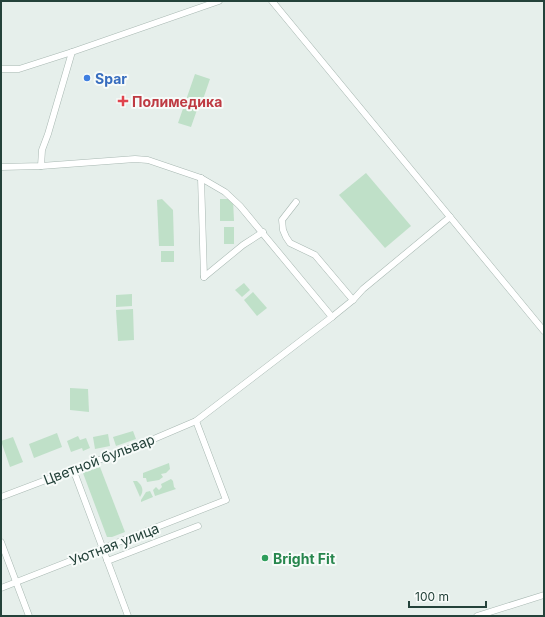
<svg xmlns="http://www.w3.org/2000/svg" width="545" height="617" viewBox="0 0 545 617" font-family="Inter,sans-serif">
  <rect width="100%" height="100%" fill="#e6efeb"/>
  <g fill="#bfe0c8">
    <path d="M 195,74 L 210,79 L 200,108 L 198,107 L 191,127 L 178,123 Z"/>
    <path d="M 366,173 L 411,226 L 385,248 L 339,195 Z"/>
    <path d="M 162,199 L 173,210 L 174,246 L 159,246 L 157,200 Z"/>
    <path d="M 220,199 L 233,199 L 234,221 L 220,221 Z"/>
    <rect x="224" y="227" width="10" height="17"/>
    <rect x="161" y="251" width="13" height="11"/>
    <path d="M 244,283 L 250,290 L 242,297 L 235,290 Z"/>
    <path d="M 253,292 L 267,308 L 257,316 L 244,300 Z"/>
    <path d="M 132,294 L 132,306 L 116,307 L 116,295 Z"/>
    <path d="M 133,309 L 134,340 L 118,341 L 116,310 Z"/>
    <path d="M 70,388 L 88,389 L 89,412 L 70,410 Z"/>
    <path d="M 133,431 L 136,439 L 116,446 L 113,437 Z"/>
    <path d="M 57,433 L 62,447 L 34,458 L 29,444 Z"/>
    <path d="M 108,434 L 110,446 L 95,449 L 93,437 Z"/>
    <path d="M 78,436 L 80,440 L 86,438 L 90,448 L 83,451 L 82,448 L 71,452 L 67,441 Z"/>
    <path d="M 13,437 L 23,462 L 10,467 L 1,441 Z"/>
    <path d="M 169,463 L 170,469 L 166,473 L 161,474 L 163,477 L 159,480 L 147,482 L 146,478 L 143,478 L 143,473 Z"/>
    <path d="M 100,467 L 125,532 L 112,537 L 107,537 L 83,473 Z"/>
    <path d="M 171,479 L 173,481 L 174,487 L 176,489 L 155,496 L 153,490 L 156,487 L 159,490 L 162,487 L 161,484 Z"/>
    <path d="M 133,481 L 137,481 C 143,486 144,491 140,497 Z"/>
    <path d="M 150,491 L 153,497 L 141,502 L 141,500 L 146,492 Z"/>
  </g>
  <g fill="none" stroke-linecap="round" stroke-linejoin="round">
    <defs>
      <g id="minor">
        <path d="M 272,1 L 544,331"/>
        <path d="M 1,69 L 19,69 L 72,52"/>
        <path d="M 41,166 L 42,150 L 48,134 L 72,52 L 219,1"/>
        <path d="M 1,167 L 41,166 L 135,159 L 148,160 L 201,178 L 225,192 L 240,206 L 332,317 L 196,421 L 149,441 L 1,497"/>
        <path d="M 201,178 L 204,277"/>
        <path d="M 296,202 L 282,220 L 283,230 L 286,237 L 290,243 L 315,255 L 353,300"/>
        <path d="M 204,277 L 243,245 L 263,232"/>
        <path d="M 332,317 L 353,300 L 363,289 L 450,217"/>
        <path d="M 73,469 L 128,616"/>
        <path d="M 1,542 L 29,616"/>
        <path d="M 107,560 L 110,560 L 198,526"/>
        <path d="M 1,588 L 226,500 L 196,421"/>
        <path d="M 477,616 L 544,595"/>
      </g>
    </defs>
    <use href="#minor" stroke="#a8b8b2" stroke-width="7"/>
    <use href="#minor" stroke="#fff" stroke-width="6"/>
  </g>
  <circle fill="#3f7fe0" stroke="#f7fbf9" stroke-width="1.5" cx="87" cy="78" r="4"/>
  <path fill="#e0444e" stroke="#f7fbf9" stroke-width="1.5" d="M121 95h4v4h4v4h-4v4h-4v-4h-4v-4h4z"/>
  <circle fill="#2e9e5b" stroke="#f7fbf9" stroke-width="1.5" cx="265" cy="558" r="4"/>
  <g text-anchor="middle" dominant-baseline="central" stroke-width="4" stroke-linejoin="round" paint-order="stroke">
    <g font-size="14" font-weight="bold" fill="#366cbe" stroke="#f7fbf9" text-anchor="start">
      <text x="95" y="78">Spar</text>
    </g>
    <g font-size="14" font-weight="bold" fill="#be3a42" stroke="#f7fbf9" text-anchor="start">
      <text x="132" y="101">Полимедика</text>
    </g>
    <g font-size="14" fill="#24423a" stroke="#f7fbf9">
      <text transform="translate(99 459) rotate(-21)">Цветной бульвар</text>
      <text transform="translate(114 544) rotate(-21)">Уютная улица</text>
    </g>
    <g font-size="14" font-weight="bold" fill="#27864d" stroke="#f7fbf9" text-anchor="start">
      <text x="273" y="558">Bright Fit</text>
    </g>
  </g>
  <rect width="545" height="617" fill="none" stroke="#24423a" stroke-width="4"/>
  <path d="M409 601v6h77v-6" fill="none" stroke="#24423a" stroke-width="2"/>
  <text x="415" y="601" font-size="12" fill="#24423a" stroke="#f7fbf9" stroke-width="3" paint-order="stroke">100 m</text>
</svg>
